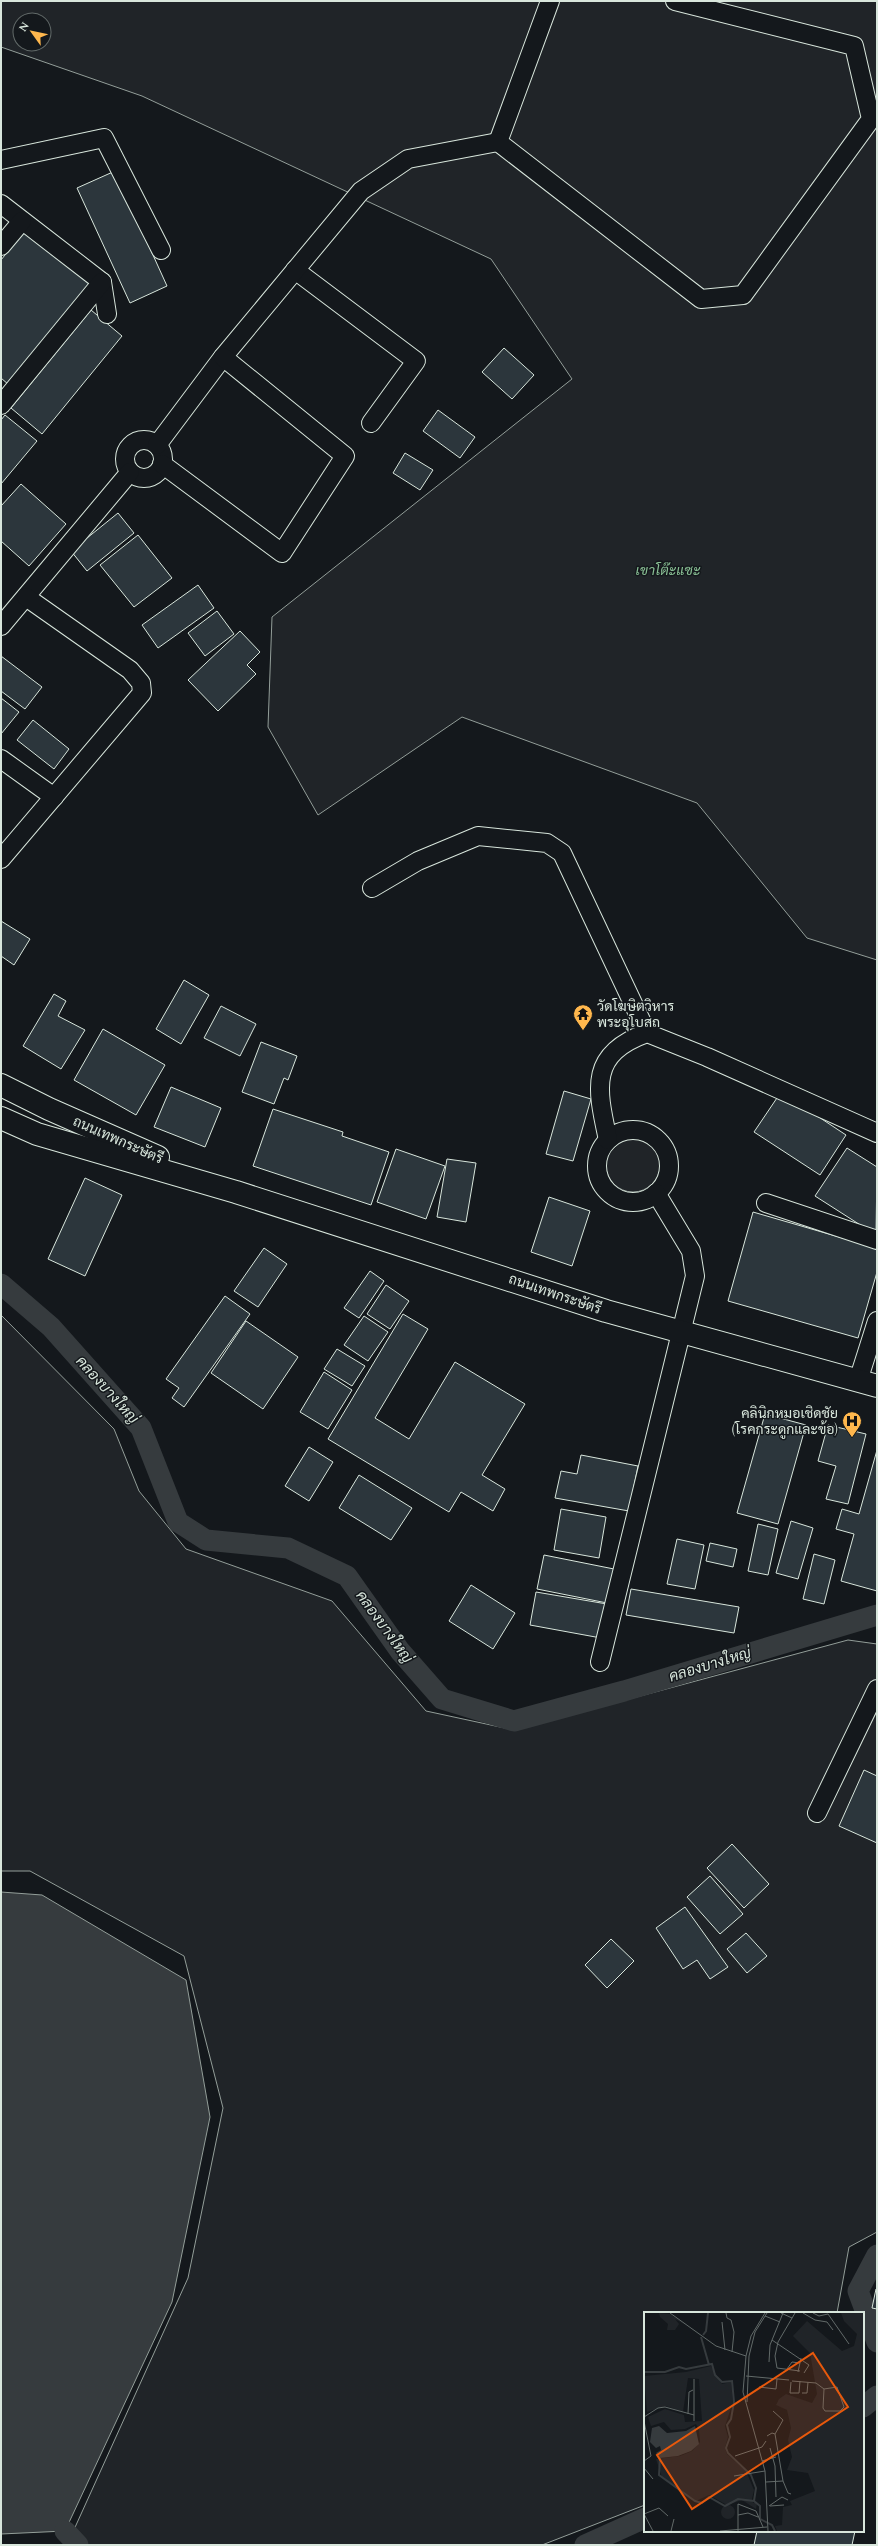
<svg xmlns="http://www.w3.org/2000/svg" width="878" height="2546" viewBox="0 0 878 2546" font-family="Spectral,Sarabun,serif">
  <rect width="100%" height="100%" fill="#14181c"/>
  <g fill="#202428" stroke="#939e99" fill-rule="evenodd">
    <path d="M 1,1 L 877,1 L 877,960 L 807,938 L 697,803 L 462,717 L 318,815 L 268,727 L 272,617 L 572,379 L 491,259 L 142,96 L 1,47 ZM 20,20 L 44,20 L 44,44 L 20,44 Z"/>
    <circle cx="633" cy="1165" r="27"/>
    <path d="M 1,1315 L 114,1429 L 139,1491 L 186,1549 L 332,1601 L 426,1711 L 514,1730 L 848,1640 L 877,1644 L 877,2232 L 849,2247 L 837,2313 L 645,2313 L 645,2505 L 542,2545 L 67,2545 L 188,2278 L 223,2108 L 184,1956 L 30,1871 L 1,1871 Z"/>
  </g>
  <path fill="#363b3e" stroke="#939e99" d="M 1,1892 L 42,1895 L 186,1980 L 210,2117 L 172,2302 L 65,2531 L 1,2534 Z"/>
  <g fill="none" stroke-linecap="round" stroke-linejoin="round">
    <g stroke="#363b3e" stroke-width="21">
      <path d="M 1,1284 L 51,1327 L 141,1428 L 178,1522 L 206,1540 L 288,1548 L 347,1576 L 400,1651 L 442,1699 L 514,1721 L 624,1691 L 877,1615"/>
      <path d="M 877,2255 L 858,2291 L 877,2342"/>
      <path d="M 863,2407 L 877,2396"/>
      <path d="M 65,2531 L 78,2545"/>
      <path d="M 585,2545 L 645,2518"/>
    </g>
  </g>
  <g fill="#2c363c" stroke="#d8e6dc">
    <path d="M 115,171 L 167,286 L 130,303 L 77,188 Z"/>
    <path d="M 25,230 L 91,283 L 9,385 L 1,378 L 1,260 Z"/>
    <path d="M 91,310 L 122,336 L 42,434 L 11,408 Z"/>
    <path d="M 504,348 L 534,375 L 512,399 L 482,372 Z"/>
    <path d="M 438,410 L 475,437 L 460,458 L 423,431 Z"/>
    <path d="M 5,415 L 37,441 L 1,484 L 1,420 Z"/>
    <path d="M 405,453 L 433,470 L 420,490 L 393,473 Z"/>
    <path d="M 21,484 L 66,524 L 29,566 L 1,541 L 1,506 Z"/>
    <path d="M 118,513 L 134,533 L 87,571 L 71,551 Z"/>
    <path d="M 138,535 L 172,578 L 134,607 L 100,565 Z"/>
    <path d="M 198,585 L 214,608 L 158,648 L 142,625 Z"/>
    <path d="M 217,611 L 234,634 L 205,656 L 188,633 Z"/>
    <path d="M 240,631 L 260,652 L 247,665 L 256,674 L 218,711 L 188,680 Z"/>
    <path d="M 1,656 L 42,687 L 25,709 L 1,691 Z"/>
    <path d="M 1,698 L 19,712 L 1,734 Z"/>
    <path d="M 33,720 L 69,749 L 54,769 L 17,740 Z"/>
    <path d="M 1,921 L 30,939 L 14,965 L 1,956 Z"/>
    <path d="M 184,980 L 209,995 L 181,1044 L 156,1029 Z"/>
    <path d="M 54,994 L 66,1001 L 58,1016 L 85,1030 L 61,1069 L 23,1046 Z"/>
    <path d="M 221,1006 L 256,1024 L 240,1056 L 204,1038 Z"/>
    <path d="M 103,1029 L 165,1065 L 136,1115 L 74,1080 Z"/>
    <path d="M 261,1042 L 297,1056 L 288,1080 L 284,1078 L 274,1104 L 242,1092 Z"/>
    <path d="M 171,1087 L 221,1108 L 205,1147 L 154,1127 Z"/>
    <path d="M 564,1091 L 591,1099 L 573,1161 L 546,1154 Z"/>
    <path d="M 781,1092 L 846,1135 L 820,1175 L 754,1132 Z"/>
    <path d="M 273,1109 L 343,1132 L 342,1136 L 389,1152 L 371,1205 L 253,1166 Z"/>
    <path d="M 847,1148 L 877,1167 L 876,1235 L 815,1196 Z"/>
    <path d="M 396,1149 L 445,1166 L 426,1219 L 377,1202 Z"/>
    <path d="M 447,1159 L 476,1163 L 466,1222 L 437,1217 Z"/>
    <path d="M 85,1178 L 122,1195 L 85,1276 L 48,1259 Z"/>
    <path d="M 549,1197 L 590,1211 L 572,1266 L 531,1252 Z"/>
    <path d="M 753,1212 L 877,1248 L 877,1272 L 858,1338 L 728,1301 Z"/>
    <path d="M 264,1248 L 287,1264 L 258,1307 L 234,1291 Z"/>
    <path d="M 370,1271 L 384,1281 L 359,1318 L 344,1308 Z"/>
    <path d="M 386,1285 L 409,1301 L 390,1329 L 367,1314 Z"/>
    <path d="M 225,1296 L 250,1314 L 184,1407 L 172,1398 L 179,1388 L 166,1379 Z"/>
    <path d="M 403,1314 L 428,1329 L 375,1418 L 409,1439 L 455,1362 L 525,1404 L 482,1475 L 505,1489 L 493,1511 L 461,1492 L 449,1512 L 328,1439 Z"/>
    <path d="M 364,1316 L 388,1332 L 368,1361 L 344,1345 Z"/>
    <path d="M 246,1321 L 298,1357 L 263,1409 L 211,1373 Z"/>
    <path d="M 337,1349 L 365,1366 L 352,1386 L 324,1369 Z"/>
    <path d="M 324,1372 L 352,1390 L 328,1429 L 300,1412 Z"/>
    <path d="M 765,1414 L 806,1425 L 778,1524 L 737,1513 Z"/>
    <path d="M 828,1425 L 866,1434 L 848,1504 L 826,1499 L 836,1466 L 818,1461 Z"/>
    <path d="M 309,1447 L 333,1462 L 309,1501 L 285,1486 Z"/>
    <path d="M 877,1450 L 877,1591 L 841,1581 L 854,1534 L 836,1529 L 842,1509 L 859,1514 Z"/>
    <path d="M 581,1455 L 638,1466 L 629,1511 L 555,1498 L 561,1471 L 577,1474 Z"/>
    <path d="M 359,1475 L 412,1508 L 391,1540 L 339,1508 Z"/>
    <path d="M 561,1509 L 606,1517 L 599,1558 L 554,1550 Z"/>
    <path d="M 791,1521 L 813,1528 L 798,1579 L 776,1573 Z"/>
    <path d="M 758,1524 L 778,1529 L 768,1575 L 748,1571 Z"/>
    <path d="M 677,1539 L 704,1545 L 695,1589 L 667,1584 Z"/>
    <path d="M 710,1543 L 737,1549 L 733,1567 L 706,1561 Z"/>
    <path d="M 814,1554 L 835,1560 L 824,1604 L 803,1599 Z"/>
    <path d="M 544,1555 L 619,1570 L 612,1604 L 537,1589 Z"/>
    <path d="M 471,1585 L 515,1613 L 493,1649 L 449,1621 Z"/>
    <path d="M 631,1589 L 739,1607 L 734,1633 L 626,1615 Z"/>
    <path d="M 536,1592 L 607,1604 L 601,1638 L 530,1625 Z"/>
    <path d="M 864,1770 L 877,1776 L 877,1843 L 839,1826 Z"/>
    <path d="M 732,1844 L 769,1884 L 744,1908 L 707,1868 Z"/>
    <path d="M 710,1876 L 743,1914 L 720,1934 L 687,1897 Z"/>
    <path d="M 685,1907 L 728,1967 L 710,1979 L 697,1960 L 683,1969 L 656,1928 Z"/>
    <path d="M 746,1933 L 767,1956 L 747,1973 L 727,1949 Z"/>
    <path d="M 611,1939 L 634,1961 L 607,1988 L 585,1965 Z"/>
    <path d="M 876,2289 L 877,2290 L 877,2309 L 872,2308 Z"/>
    <path d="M 757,2531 L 855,2531 L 852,2545 L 754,2545 Z"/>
  </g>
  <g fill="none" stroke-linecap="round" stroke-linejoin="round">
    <defs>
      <g id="street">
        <path d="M 498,142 L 550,1"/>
        <path d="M 1,160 L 104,138 L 161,250"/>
        <path d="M 1,204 L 102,282 L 107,314"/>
        <path d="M 1,246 L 22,221"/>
        <path d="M 295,270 L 416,361 L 371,423"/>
        <path d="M 1,405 L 102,282"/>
        <circle cx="144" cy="459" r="19"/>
        <path d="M 157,445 L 223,357 L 361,191 L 408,159 L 498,142 L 701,299 L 743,295 L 871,119 L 854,46 L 675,1"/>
        <path d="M 162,464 L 282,553 L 345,456 L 223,357"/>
        <path d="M 1,626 L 130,472"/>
        <path d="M 1,759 L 54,797"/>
        <path d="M 1,859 L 142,693 L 141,683 L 130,670 L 26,597"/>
        <path d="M 372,888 L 418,861 L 478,836 L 547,843 L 562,853 L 647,1033"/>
        <circle cx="633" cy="1166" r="36"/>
        <path d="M 608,1140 C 597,1089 588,1054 647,1033 L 707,1057 L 877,1133"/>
        <path d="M 766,1203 L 877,1240"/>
        <path d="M 858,1381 L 877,1321"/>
        <path d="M 600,1662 L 695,1276 L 691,1251 L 656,1193"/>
        <path d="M 817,1813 L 877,1689"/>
      </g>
      <g id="primary">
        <path d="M 1,1085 L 49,1109 L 158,1157"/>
        <path d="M 1,1118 L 37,1134 L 236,1192 L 606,1311 L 877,1386"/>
      </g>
    </defs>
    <use href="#street" stroke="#d8e6dc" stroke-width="20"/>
    <use href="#primary" stroke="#d8e6dc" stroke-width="24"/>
    <use href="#street" stroke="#14181c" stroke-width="18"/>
    <use href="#primary" stroke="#14181c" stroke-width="22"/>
  </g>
  <defs>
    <symbol id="temple-pin" viewBox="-11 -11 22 30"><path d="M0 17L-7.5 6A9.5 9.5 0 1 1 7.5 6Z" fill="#ffb74d" stroke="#14181c"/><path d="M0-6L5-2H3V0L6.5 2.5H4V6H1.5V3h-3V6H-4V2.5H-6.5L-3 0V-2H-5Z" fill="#111"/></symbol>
    <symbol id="hospital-pin" viewBox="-11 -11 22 30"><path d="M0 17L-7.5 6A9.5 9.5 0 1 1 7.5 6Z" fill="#ffb74d" stroke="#14181c"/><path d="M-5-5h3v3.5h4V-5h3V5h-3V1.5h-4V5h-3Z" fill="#111"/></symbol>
  </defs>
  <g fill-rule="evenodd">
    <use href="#temple-pin" x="572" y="1003" width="22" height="30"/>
    <use href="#hospital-pin" x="841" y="1410" width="22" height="30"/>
  </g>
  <g text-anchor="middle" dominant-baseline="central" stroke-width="3" stroke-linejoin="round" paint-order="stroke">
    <g font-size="14" font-style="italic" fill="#8ac095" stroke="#14181c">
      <text x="668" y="570">เขาโต๊ะแซะ</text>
    </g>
    <g font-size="14" fill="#d8e6dc" stroke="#14181c" text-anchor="start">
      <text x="597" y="1006">วัดโฆษิตวิหาร<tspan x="597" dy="16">พระอุโบสถ</tspan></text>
      <text x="838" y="1413" text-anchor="end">คลินิกหมอเชิดชัย<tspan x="838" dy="16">(โรคกระดูกและข้อ)</tspan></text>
    </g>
    <g font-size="14" fill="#d8e6dc" stroke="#14181c">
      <text transform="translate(118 1140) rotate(24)">ถนนเทพกระษัตรี</text>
      <text transform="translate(555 1294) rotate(19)">ถนนเทพกระษัตรี</text>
    </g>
    <g font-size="15" font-style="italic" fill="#d8e6dc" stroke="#14181c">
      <text transform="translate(107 1390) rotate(48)">คลองบางใหญ่</text>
      <text transform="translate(384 1627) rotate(54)">คลองบางใหญ่</text>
      <text transform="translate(710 1665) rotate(-17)">คลองบางใหญ่</text>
    </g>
  </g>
  <g transform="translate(644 2312)">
    <rect width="220" height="220" fill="#14181c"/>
    <path d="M 15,1 L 26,2 L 44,14 L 31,7 L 35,12 L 31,18 L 23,18 L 24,12 L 16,5 ZM 197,1 L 220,1 L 220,219 L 133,219 L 131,214 L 138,213 L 139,195 L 148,193 L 146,189 L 171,179 L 164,161 L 143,158 L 148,145 L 144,128 L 147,116 L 143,98 L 132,93 L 135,87 L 142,82 L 168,91 L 173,82 L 166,41 L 149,24 L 163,9 L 198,39 L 210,34 L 213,22 L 200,9 ZM 67,54 L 78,72 L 87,70 L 89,90 L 81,114 L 84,125 L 81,136 L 83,142 L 102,159 L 110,178 L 108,187 L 109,191 L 113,191 L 112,197 L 98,188 L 83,193 L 65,183 L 52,189 L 18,165 L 12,147 L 36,144 L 48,139 L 56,130 L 55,118 L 52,112 L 41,117 L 27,118 L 20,110 L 7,114 L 4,105 L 21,97 L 40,103 L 41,110 L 58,109 L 55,67 L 44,66 L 39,100 L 22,94 L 3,100 L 0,64 L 42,60 ZM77 200a7 7 0 1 1 14 0a7 7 0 1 1-14 0Z" fill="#202428"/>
    <path d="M 15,114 L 23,121 L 42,119 L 51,114 L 55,132 L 47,139 L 34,144 L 16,146 L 12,141 L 17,138 L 16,134 L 12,136 L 6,130 L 8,116 Z" fill="#363b3e"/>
    <path fill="none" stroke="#363b3e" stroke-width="2" d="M 59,23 L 62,19 L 64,1M 57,25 L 65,53M 0,60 L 21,60 L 35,55 L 42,57 L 68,52 L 71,63 L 78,70 L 88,69 L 90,90 L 87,107 L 83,113 L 86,125 L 82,136 L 84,141 L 107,163 L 112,176 L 110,189 L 116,194 L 116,207 L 128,213 L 131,219M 16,146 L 15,163 L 51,189 L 58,191 L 65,185 L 81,194 L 94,187 L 110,189"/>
    <path fill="none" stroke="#626a69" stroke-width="1" d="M 26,1 L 72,34 L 102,44M 82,1 L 83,6 L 87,8 L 90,20 L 88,40M 121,1 L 107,24 L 102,44 L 99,80 L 121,159 L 124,219M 137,1 L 148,6M 151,1 L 134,30 L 131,44 L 133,56 L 156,59M 159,1 L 171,8 L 183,10 L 189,18M 169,1 L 175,4 L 184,2M 184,2 L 205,32M 121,4 L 136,10M 78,10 L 81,38M 128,28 L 165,53 L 160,61M 125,50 L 126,33 L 139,1M 143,57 L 148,50 L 156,51M 154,60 L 157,46M 102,64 L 145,68M 50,67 L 50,109M 148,69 L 172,71 L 180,77 L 193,75 L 200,95 L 196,99 L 181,99 L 179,96 L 180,77M 147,70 L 146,81 L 155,81 L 156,69M 115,75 L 132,77 L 133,67M 158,81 L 163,81 L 164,70M 103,90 L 105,44 L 111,20 L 123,1M 129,99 L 139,108 L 131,122M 44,102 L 45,80 L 49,78M 0,105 L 14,96 L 21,95 L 50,103M 0,109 L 7,144 L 0,149M 123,124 L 128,121 L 131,122 L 139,169 L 144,181 L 147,182M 126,136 L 131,154 L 132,185M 91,144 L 118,135 L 122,129M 118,149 L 132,145M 0,156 L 9,167M 90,164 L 121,159M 122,170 L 139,169M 125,194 L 138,185 L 144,188M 126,194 L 140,193M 0,202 L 15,196 L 24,204M 0,202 L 9,219M 94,203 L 104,201 L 114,205M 27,219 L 30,207M 76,219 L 123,215M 94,219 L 94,192 L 112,199 L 119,215"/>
    <path fill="#e8590c" fill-opacity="0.15" stroke="#e8590c" stroke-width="2" d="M 169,41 L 204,95 L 48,197 L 13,143 Z"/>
    <rect width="220" height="220" fill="none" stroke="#d8e6dc" stroke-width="2"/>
  </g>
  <rect width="878" height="2546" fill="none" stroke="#d8e6dc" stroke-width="4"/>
  <g transform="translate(32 32) rotate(303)"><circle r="19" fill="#14181c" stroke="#626a69"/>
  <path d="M0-3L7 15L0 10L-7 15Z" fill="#ffb74d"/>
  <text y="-6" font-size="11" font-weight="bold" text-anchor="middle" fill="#d8e6dc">N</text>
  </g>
</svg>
